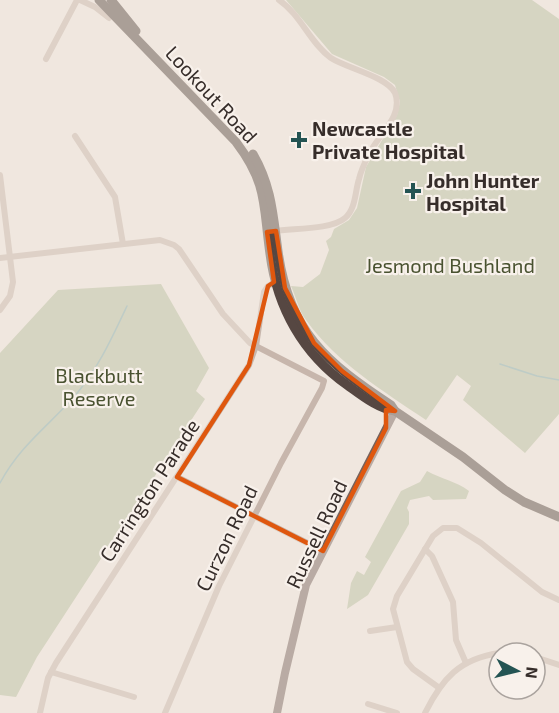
<svg xmlns="http://www.w3.org/2000/svg" width="559" height="713" viewBox="0 0 559 713" font-family="'Exo 2',sans-serif">
  <rect width="100%" height="100%" fill="#f0e7df"/>
  <g fill="#b7bea0">
    <path d="M 286,0 L 532,0 L 559,19 L 559,414 L 525,453 L 463,400 L 471,386 L 457,375 L 426,420 C 383,391 337,363 306,320 C 299,311 296,297 291,286 L 303,287 L 320,274 L 329,250 L 326,241 L 331,237 L 334,229 L 349,220 L 357,208 L 366,167 L 397,115 L 400,102 L 395,85 L 384,77 L 332,54 Z"/>
    <path d="M 161,284 L 209,368 L 196,391 L 205,399 L 37,657 L 16,697 L 0,695 L 0,353 L 58,290 Z"/>
    <path d="M 427,471 C 441,479 456,481 469,491 L 466,499 L 433,500 L 429,496 L 410,500 L 407,508 L 409,512 L 409,524 L 368,595 L 347,609 L 351,583 L 357,571 L 364,575 L 371,562 L 365,557 L 401,491 L 420,482 Z"/>
  </g>
  <g fill="none" stroke-linecap="round" stroke-linejoin="round">
    <g stroke="#81aba9" stroke-width="1.5">
      <path d="M 500,364 L 537,376 L 559,380"/>
      <path d="M 0,483 C 20,446 46,428 73,398 C 97,371 112,338 127,306"/>
    </g>
    <g stroke="#c7b6ac" stroke-width="6">
      <path d="M 80,0 L 95,7 L 109,18"/>
      <path d="M 46,59 L 77,0"/>
      <path d="M 75,136 L 115,197 L 123,244"/>
      <path d="M 0,175 L 13,282 L 10,296 L 0,310"/>
      <path d="M 274,231 C 293,228 331,230 345,218 C 356,209 355,191 359,179 C 361,170 365,162 369,154 C 378,135 404,116 395,93 C 388,77 346,68 331,58 C 310,43 301,15 279,0"/>
      <path d="M 0,258 L 160,240 L 174,245 L 179,249 L 223,314 L 250,343 L 324,381 L 322,388 L 281,463 L 219,586 L 165,713"/>
      <path d="M 177,477 L 323,551"/>
      <path d="M 425,549 L 432,556 L 453,602 L 456,640 L 466,663"/>
      <path d="M 370,631 L 397,627"/>
      <path d="M 500,653 L 518,653"/>
      <path d="M 535,657 L 559,665"/>
      <path d="M 51,672 L 134,697"/>
      <path d="M 438,687 L 413,669 L 407,662 L 393,609 L 397,596 L 433,536 L 443,528 L 457,528 L 481,543 L 542,592 L 559,600"/>
      <path d="M 368,704 L 397,713"/>
      <path d="M 40,713 L 48,678 L 56,663 L 249,365 L 256,346 L 264,292 L 268,286 L 275,282"/>
      <path d="M 425,713 C 442,679 459,659 499,653"/>
    </g>
    <path stroke="#76635d" stroke-width="8" d="M 277,713 L 285,673 L 306,585 L 395,411"/>
    <g stroke="#564742" stroke-width="9">
      <path d="M 99,0 L 236,142 C 268,184 263,206 270,254 C 277,308 303,354 347,385 C 361,395 378,409 395,411 L 463,457 L 505,490 L 524,502 L 559,517"/>
      <path d="M 111,0 L 136,31"/>
      <path d="M 253,154 C 272,187 273,215 278,251 C 289,332 327,363 391,405 L 395,411"/>
    </g>
  </g>
  <path d="M0 0H559V713H0ZM 276,231 L 285,288 L 314,343 L 342,371 L 395,411 L 386,410 L 386,428 L 323,551 L 177,477 L 249,365 L 268,286 L 274,282 L 267,232 Z" fill="#f0e7df" fill-opacity=".55" fill-rule="evenodd"/>
  <path fill="none" stroke="#df570e" stroke-width="4.5" stroke-linejoin="round" d="M 276,231 L 285,288 L 314,343 L 342,371 L 395,411 L 386,410 L 386,428 L 323,551 L 177,477 L 249,365 L 268,286 L 274,282 L 267,232 Z"/>
  <g fill="#245453" stroke="#f8f1eb" stroke-width="2">
    <path d="M296 131h6v6h6v6h-6v6h-6v-6h-6v-6h6z"/>
    <path d="M410 182h6v6h6v6h-6v6h-6v-6h-6v-6h6z"/>
  </g>
  <g text-anchor="middle" dominant-baseline="central" stroke-width="4.5" stroke-linejoin="round" paint-order="stroke">
    <g font-size="20" fill="#362d2a" stroke="#f8f1eb">
      <text transform="translate(212 94) rotate(47)">Lookout Road</text>
      <text transform="translate(149 490) rotate(-57)">Carrington Parade</text>
      <text transform="translate(316 534) rotate(-65)">Russell Road</text>
      <text transform="translate(226 538) rotate(-64)">Curzon Road</text>
    </g>
    <g font-size="20" font-weight="bold" fill="#362d2a" stroke="#f8f1eb" text-anchor="start">
      <text x="312" y="128">Newcastle<tspan x="312" dy="23">Private Hospital</tspan></text>
      <text x="426" y="180">John Hunter<tspan x="426" dy="23">Hospital</tspan></text>
    </g>
    <g font-size="20" fill="#495230" stroke="#f8f1eb">
      <text x="450" y="265">Jesmond Bushland</text>
      <text x="99" y="375">Blackbutt<tspan x="99" dy="23">Reserve</tspan></text>
    </g>
  </g>
  <g transform="translate(517 671) rotate(97)"><circle r="28" fill="#f8f1eb" stroke="#aaa39e" stroke-width="1.5"/>
  <path d="M0-4.5L10 22L0 15L-10 22Z" fill="#245453"/>
  <text y="-9" font-size="16" font-weight="bold" text-anchor="middle" fill="#362d2a">N</text>
  </g>
</svg>
